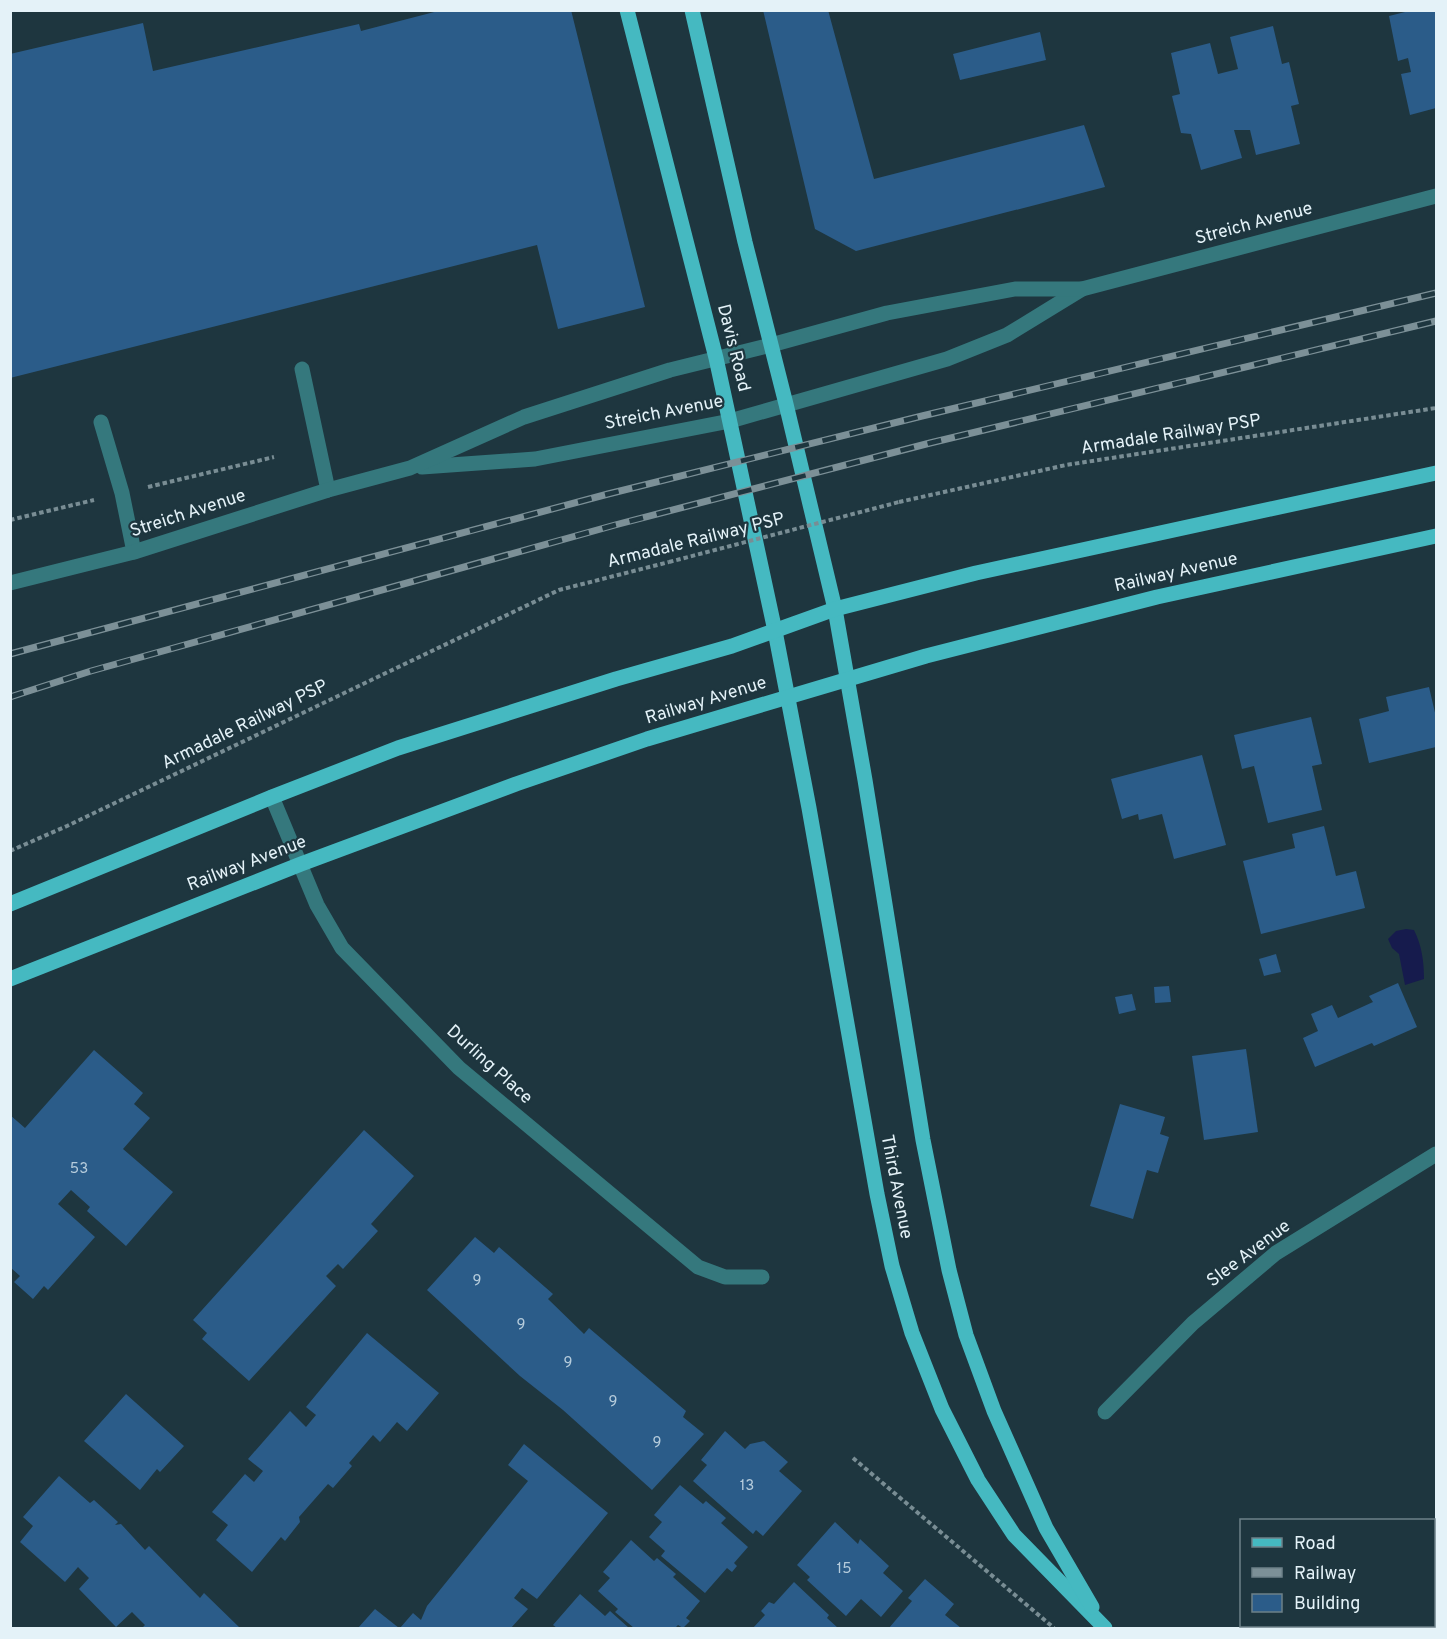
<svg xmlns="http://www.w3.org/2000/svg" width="1447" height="1639" viewBox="0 0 1447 1639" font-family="Overpass,sans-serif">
  <rect width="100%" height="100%" fill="#1e363f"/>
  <path fill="#161b4d" d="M 1406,929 L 1414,930 C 1422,946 1424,962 1424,979 L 1405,985 L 1399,954 L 1392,948 L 1388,939 L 1396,931 Z"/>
  <g fill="#2b5c89">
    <path d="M 442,10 L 571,10 L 645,307 L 558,329 L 537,245 L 10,378 L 10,54 L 143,23 L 153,71 L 359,24 L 361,31 Z"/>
    <path d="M 763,10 L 828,10 L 874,179 L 1084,125 L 1105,187 L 856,251 L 815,229 Z"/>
    <path d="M 1413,10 L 1436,10 L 1436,108 L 1410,115 L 1401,74 L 1411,72 L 1408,58 L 1398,61 L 1389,16 Z"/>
    <path d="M 1273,26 L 1282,64 L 1289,62 L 1299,104 L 1291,106 L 1300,144 L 1256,155 L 1250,130 L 1234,130 L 1242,158 L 1201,170 L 1191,134 L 1181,133 L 1172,96 L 1180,94 L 1171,53 L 1210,43 L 1218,74 L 1238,69 L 1230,37 Z"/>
    <path d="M 1040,32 L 1046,60 L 960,80 L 953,54 Z"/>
    <path d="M 1429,687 L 1436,717 L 1436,747 L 1369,763 L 1359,719 L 1389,711 L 1386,697 Z"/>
    <path d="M 1311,717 L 1322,764 L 1312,766 L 1322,810 L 1268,823 L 1254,766 L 1242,769 L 1234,735 Z"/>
    <path d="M 1202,755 L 1226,845 L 1174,859 L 1162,814 L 1139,820 L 1138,814 L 1122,819 L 1111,779 Z"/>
    <path d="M 1324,826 L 1336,876 L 1356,871 L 1365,908 L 1261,934 L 1243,861 L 1295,848 L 1292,834 Z"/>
    <path d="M 1276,954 L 1281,972 L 1264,976 L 1259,959 Z"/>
    <path d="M 1398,983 L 1417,1027 L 1374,1046 L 1372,1043 L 1315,1067 L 1303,1038 L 1318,1031 L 1311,1014 L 1332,1005 L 1338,1018 L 1373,1002 L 1369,996 Z"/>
    <path d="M 1169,986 L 1171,1002 L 1155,1003 L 1154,987 Z"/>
    <path d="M 1132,994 L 1136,1010 L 1119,1014 L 1115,997 Z"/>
    <path d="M 1246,1049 L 1258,1132 L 1204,1140 L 1192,1056 Z"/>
    <path d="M 94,1050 L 143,1093 L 134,1104 L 150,1118 L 123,1149 L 173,1192 L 126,1246 L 87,1211 L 90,1207 L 71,1190 L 58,1204 L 95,1237 L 48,1290 L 44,1286 L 33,1299 L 14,1282 L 20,1276 L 10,1267 L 10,1115 L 25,1128 Z"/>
    <path d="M 1120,1104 L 1165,1117 L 1160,1134 L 1169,1137 L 1158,1173 L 1147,1170 L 1133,1219 L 1090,1206 Z"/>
    <path d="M 364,1130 L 414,1176 L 371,1224 L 378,1231 L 343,1269 L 338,1264 L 326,1276 L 336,1286 L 249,1381 L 202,1339 L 207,1333 L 193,1320 Z"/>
    <path d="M 475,1237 L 494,1253 L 499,1247 L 553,1294 L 548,1299 L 584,1334 L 589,1328 L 686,1411 L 683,1417 L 704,1434 L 652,1490 L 563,1410 L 520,1376 L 427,1290 Z"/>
    <path d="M 367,1333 L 439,1393 L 407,1431 L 397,1422 L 380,1442 L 373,1435 L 349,1463 L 352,1466 L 333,1488 L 328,1484 L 299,1517 L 300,1522 L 285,1541 L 281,1537 L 252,1572 L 216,1540 L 228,1525 L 212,1512 L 245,1474 L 254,1482 L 263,1471 L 248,1459 L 290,1411 L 306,1427 L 316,1415 L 306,1407 Z"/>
    <path d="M 126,1394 L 184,1446 L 160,1472 L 157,1469 L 140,1490 L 84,1441 Z"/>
    <path d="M 725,1431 L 745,1449 L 750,1444 L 764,1441 L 788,1462 L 779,1471 L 802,1491 L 763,1536 L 756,1530 L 753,1534 L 693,1481 L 707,1465 L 701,1460 Z"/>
    <path d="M 524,1444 L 608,1513 L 537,1599 L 522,1588 L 514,1598 L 528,1609 L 511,1628 L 400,1628 L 413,1613 L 421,1620 L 427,1606 L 528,1481 L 508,1465 Z"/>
    <path d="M 59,1476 L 90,1503 L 94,1500 L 118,1522 L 115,1525 L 121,1524 L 145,1550 L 149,1546 L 200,1598 L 204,1593 L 240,1628 L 142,1628 L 145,1625 L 132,1612 L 116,1627 L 79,1589 L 89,1578 L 78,1567 L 65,1582 L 20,1542 L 33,1526 L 23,1517 Z"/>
    <path d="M 680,1485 L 703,1504 L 706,1501 L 726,1518 L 721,1523 L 748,1547 L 734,1563 L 737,1566 L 732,1572 L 727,1568 L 705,1593 L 661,1556 L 665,1551 L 649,1537 L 662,1522 L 654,1515 Z"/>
    <path d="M 835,1522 L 858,1544 L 860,1539 L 889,1566 L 883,1573 L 903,1591 L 881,1617 L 861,1599 L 846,1616 L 807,1580 L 810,1577 L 797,1565 Z"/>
    <path d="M 631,1540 L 654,1561 L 657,1558 L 676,1574 L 673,1577 L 700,1601 L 686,1618 L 690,1621 L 683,1628 L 678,1625 L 675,1628 L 634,1628 L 615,1612 L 618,1609 L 598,1591 L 610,1578 L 603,1572 Z"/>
    <path d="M 925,1579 L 954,1604 L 945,1615 L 961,1628 L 889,1628 L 912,1601 L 908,1598 Z"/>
    <path d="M 794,1582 L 829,1615 L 827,1618 L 838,1628 L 753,1628 L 765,1615 L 761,1611 L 769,1602 L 774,1604 Z"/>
    <path d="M 580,1594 L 605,1616 L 610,1611 L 629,1628 L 557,1628 L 553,1625 Z"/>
    <path d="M 375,1609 L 399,1628 L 358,1628 Z"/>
  </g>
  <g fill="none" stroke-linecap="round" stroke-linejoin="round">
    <g stroke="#798d94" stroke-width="4" stroke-dasharray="4.5 3" stroke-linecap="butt">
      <path d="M 148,487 L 274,457"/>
      <path d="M 899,502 L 1066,465 L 1436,408"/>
      <path d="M 10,520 L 94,500"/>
      <path d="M 10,851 L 67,826 L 559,590 L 669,562"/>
      <path d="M 853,1458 L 1054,1628"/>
    </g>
    <g stroke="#35787d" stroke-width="15">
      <path d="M 302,369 L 328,490"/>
      <path d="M 101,422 L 122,493 L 134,552"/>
      <path d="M 422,467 L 535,459 L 730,421 L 947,359 L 1007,335 L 1082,289"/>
      <path d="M 10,583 L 134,552 L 328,490 L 410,468 L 524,417 L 670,370 L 771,345 L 887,313 L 1015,289 L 1082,289 L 1436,196"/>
      <path d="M 272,797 L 317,905 L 342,948 L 459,1068 L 698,1267 L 725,1277 L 762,1277"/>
      <path d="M 1105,1412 L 1193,1323 L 1276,1253 L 1436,1154"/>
    </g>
    <g stroke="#45b9c1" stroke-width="15">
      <path d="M 627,10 L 716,358 L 775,631 L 809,808 L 877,1194 L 892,1266 L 912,1333 L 942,1409 L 978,1480 L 1014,1535 L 1105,1628"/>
      <path d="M 692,10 L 745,242 L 786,404 L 835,609 L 865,780 L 923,1140 L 949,1270 L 966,1335 L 994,1411 L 1046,1528 L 1092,1607"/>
      <path d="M 10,904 L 272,797 L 398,748 L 616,679 L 732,646 L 835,609 L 976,573 L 1436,473"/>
      <path d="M 10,979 L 301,864 L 516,784 L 647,739 L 926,656 L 1157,597 L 1436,536"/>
    </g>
    <defs>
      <g id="rail">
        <path d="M 10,654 L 608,494 L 922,416 L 1436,293"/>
        <path d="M 10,697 L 91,671 L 615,525 L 930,443 L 1436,321"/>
      </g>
    </defs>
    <use href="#rail" stroke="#7c9097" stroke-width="7"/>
    <use href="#rail" stroke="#1e363f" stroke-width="4.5" stroke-dasharray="14" stroke-linecap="butt"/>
    <path stroke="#798d94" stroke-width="4" stroke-dasharray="4.5 3" stroke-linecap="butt" d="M 669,562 L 899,502"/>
  </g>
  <g text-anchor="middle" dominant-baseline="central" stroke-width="4.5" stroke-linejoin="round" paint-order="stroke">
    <g font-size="15" fill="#b6ccdc">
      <text x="79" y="1169">53</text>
      <text x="477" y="1281">9</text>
      <text x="521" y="1325">9</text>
      <text x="568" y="1363">9</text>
      <text x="613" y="1402">9</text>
      <text x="657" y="1443">9</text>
      <text x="747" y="1486">13</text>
      <text x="844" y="1569">15</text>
    </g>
    <g font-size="18" fill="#e4f2f8" stroke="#1e363f">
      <text transform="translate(1254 224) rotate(-15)">Streich Avenue</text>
      <text transform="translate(733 348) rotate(76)">Davis Road</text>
      <text transform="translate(664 413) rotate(-11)">Streich Avenue</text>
      <text transform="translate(1171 435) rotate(-9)">Armadale Railway PSP</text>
      <text transform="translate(188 514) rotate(-18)">Streich Avenue</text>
      <text transform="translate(696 541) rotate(-14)">Armadale Railway PSP</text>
      <text transform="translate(1176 573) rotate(-13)">Railway Avenue</text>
      <text transform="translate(706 701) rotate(-17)">Railway Avenue</text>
      <text transform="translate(245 725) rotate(-26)">Armadale Railway PSP</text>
      <text transform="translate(247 864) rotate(-21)">Railway Avenue</text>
      <text transform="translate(489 1065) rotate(42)">Durling Place</text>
      <text transform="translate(896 1187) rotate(79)">Third Avenue</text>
      <text transform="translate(1249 1254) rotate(-37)">Slee Avenue</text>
    </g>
  </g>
  <rect width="1447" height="1639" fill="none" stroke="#e4f2f8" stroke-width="24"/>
  <rect x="1240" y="1519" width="195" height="108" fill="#1e363f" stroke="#6d8189" stroke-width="1.5"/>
  <rect x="1252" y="1538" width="30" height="9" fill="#45b9c1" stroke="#6d8189" stroke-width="1.5"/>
  <text x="1294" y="1549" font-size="18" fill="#e4f2f8">Road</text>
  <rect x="1252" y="1568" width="30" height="9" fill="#7c9097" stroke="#6d8189" stroke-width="1.5"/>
  <text x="1294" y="1579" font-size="18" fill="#e4f2f8">Railway</text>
  <rect x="1252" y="1594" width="30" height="18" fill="#2b5c89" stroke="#6d8189" stroke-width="1.5"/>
  <text x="1294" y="1609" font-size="18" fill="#e4f2f8">Building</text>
</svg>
